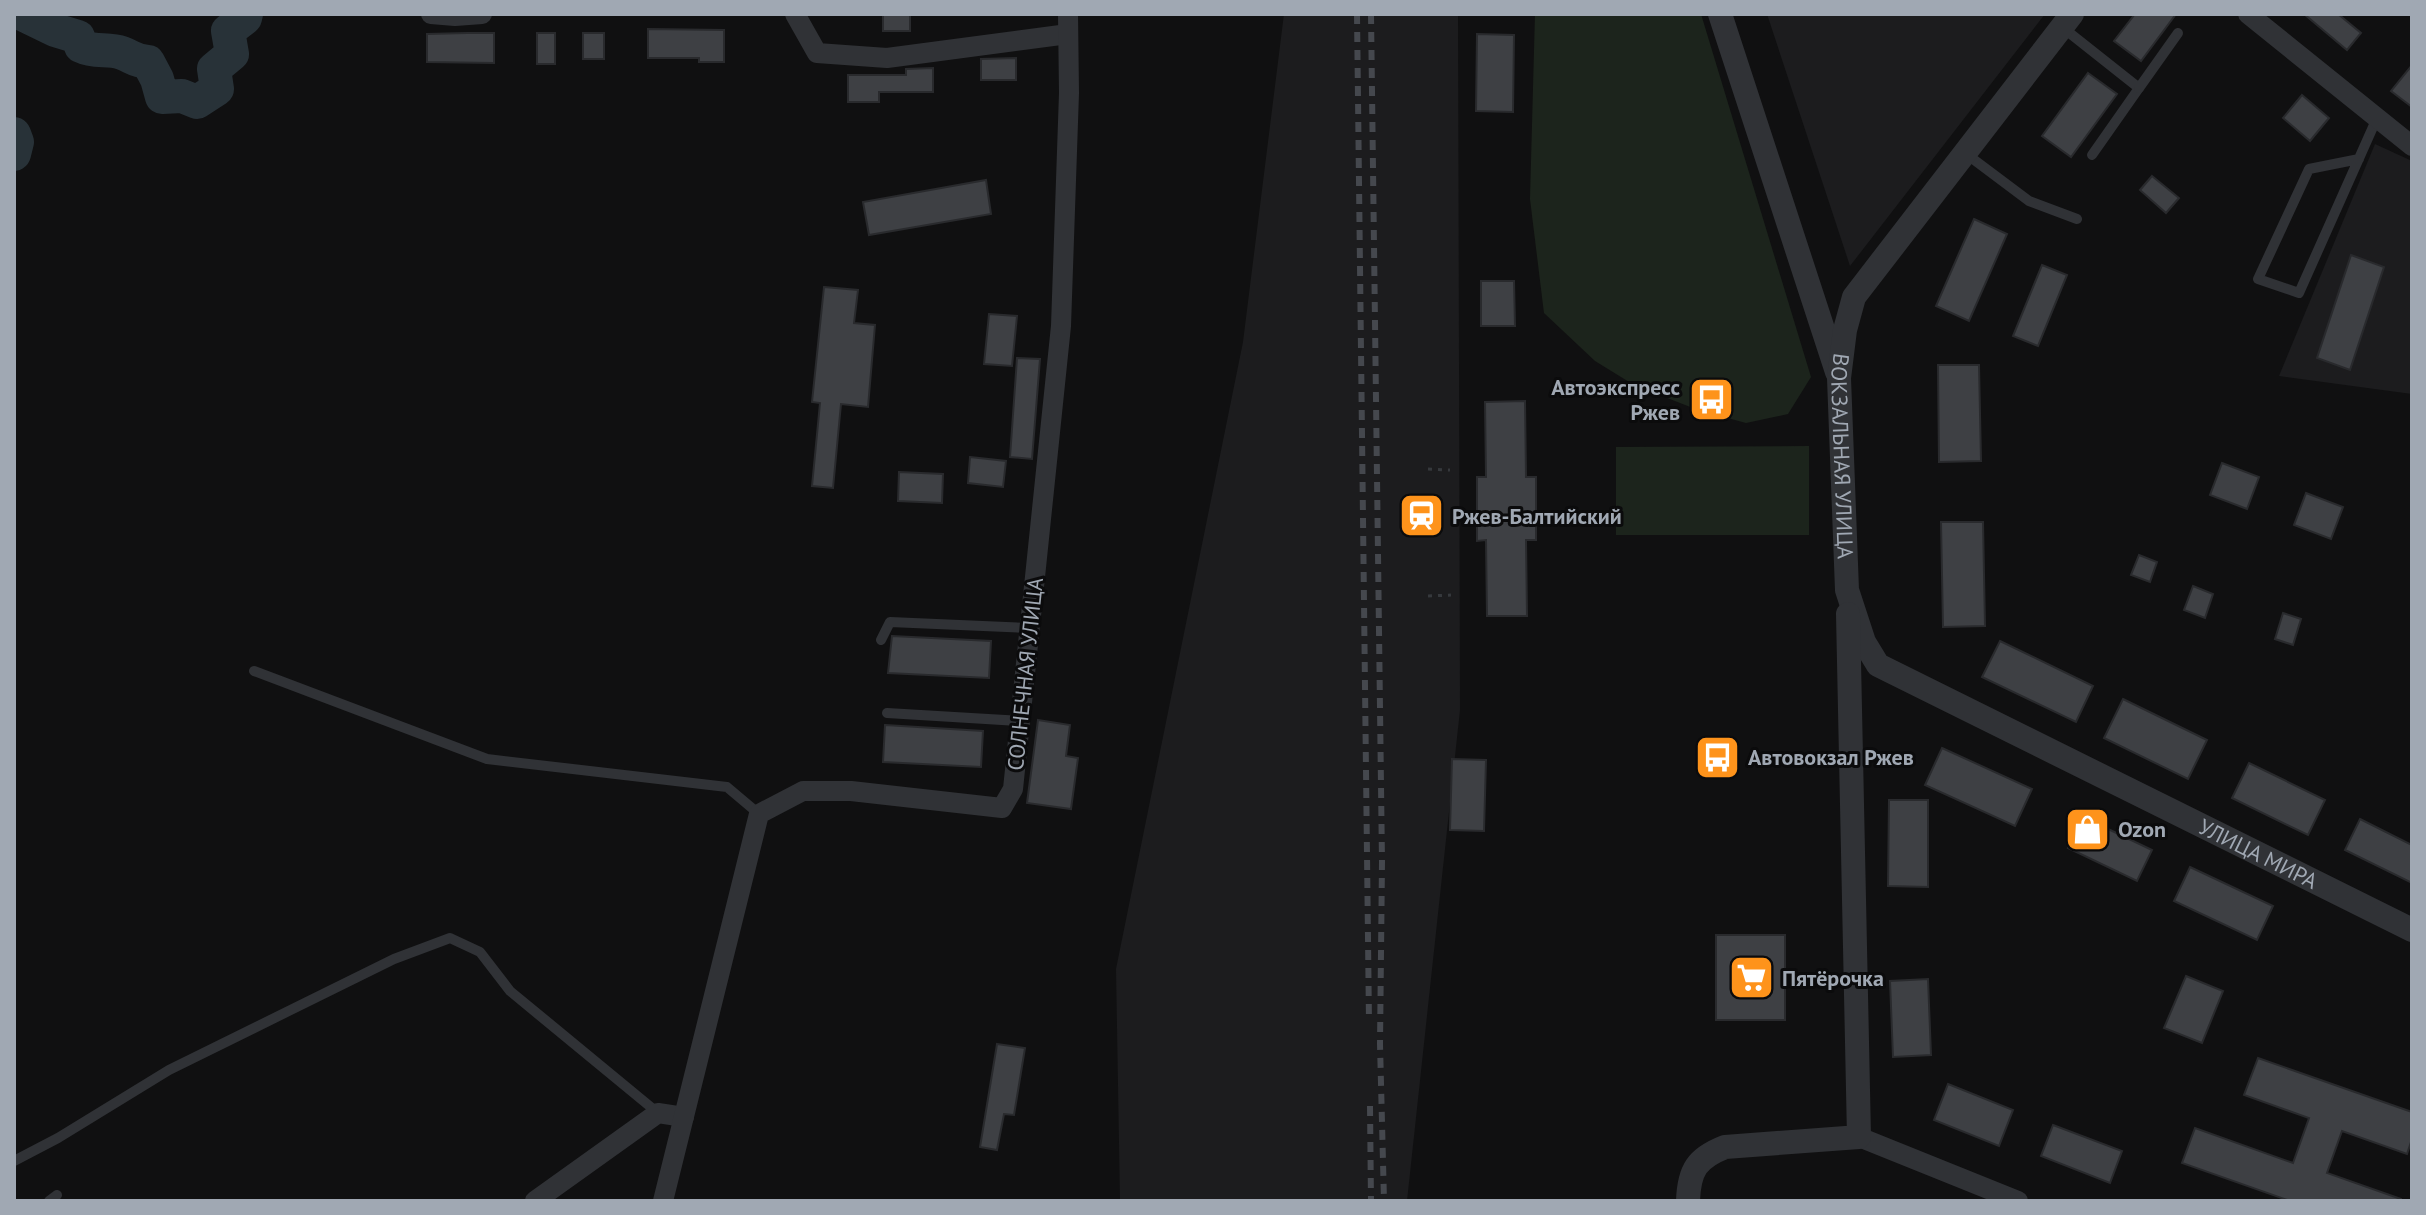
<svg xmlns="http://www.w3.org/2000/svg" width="2426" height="1215" viewBox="0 0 2426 1215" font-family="'PT Sans',sans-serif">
  <rect width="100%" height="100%" fill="#101011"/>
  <g fill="#1c1c1e">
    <path d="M 1284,14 L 1458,14 L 1460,710 L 1407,1201 L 1120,1201 L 1116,969 L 1243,342 Z"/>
    <path d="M 1767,14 L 2045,14 L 1850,266 Z"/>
    <path d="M 2375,144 L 2412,161 L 2412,394 L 2279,376 Z"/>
  </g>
  <g fill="#1c241c">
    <path d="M 1535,14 L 1701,14 L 1811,377 L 1788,414 L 1746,423 L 1698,410 L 1634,385 L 1595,361 L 1544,313 L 1530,199 Z"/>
    <path d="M 1809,446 L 1809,535 L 1616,535 L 1616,447 Z"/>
  </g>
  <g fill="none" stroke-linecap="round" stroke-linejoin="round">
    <g stroke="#283238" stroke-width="34">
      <path d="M 22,14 L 55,30 L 78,37 L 81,46 C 95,53 108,48 122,53 C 133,57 135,61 148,62 L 157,79 L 162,97 L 182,96 L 197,102 L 217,89 L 214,69 L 232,54 L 228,31 L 245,18 L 246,14"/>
      <path d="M 14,134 L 17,142 L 14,154"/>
    </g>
  </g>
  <g fill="#3e4044" stroke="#292a2d" stroke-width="2">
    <rect x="883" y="14" width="27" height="17"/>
    <path d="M 2135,14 L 2176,14 L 2141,61 L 2114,41 Z"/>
    <path d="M 2304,14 L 2338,14 L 2361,33 L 2347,50 Z"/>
    <path d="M 648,29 L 724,30 L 724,62 L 699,62 L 699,58 L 648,58 Z"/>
    <path d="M 467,33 L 494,33 L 494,63 L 427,62 L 427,34 Z"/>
    <rect x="537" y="33" width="18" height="31"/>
    <rect x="583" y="33" width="21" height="26"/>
    <path d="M 1477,34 L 1514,35 L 1513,112 L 1476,111 Z"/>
    <path d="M 1016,58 L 1016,80 L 981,80 L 981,59 Z"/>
    <path d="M 2412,65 L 2412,107 L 2391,91 Z"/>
    <path d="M 933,68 L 933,92 L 879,92 L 879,102 L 848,102 L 848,75 L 906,75 L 906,69 Z"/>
    <path d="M 2088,73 L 2117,94 L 2071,157 L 2042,136 Z"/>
    <path d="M 2302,95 L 2329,118 L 2310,141 L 2283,118 Z"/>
    <path d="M 2152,176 L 2179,198 L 2166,213 L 2140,190 Z"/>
    <path d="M 986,180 L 991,214 L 869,235 L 863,202 Z"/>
    <path d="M 1974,219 L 2007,234 L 1969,321 L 1936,306 Z"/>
    <path d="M 2351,255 L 2384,267 L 2350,370 L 2317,358 Z"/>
    <path d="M 2042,265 L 2067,275 L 2038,346 L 2013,336 Z"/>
    <path d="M 1481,281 L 1514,281 L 1515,326 L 1481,326 Z"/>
    <path d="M 824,287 L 858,290 L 854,323 L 875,325 L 868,407 L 841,404 L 833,488 L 812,486 L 820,403 L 812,402 Z"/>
    <path d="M 989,314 L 1017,316 L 1012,366 L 984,364 Z"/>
    <path d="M 1017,358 L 1040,359 L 1032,459 L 1010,457 Z"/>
    <path d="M 1938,365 L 1979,365 L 1981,461 L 1939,462 Z"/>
    <path d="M 1525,401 L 1526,477 L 1536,477 L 1536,540 L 1526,540 L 1527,616 L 1487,616 L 1486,540 L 1477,541 L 1477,477 L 1486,477 L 1485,402 Z"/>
    <path d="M 970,457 L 1006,461 L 1003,487 L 968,483 Z"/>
    <path d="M 2222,463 L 2259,477 L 2247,509 L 2210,495 Z"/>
    <path d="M 899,472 L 943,474 L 942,503 L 898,501 Z"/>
    <path d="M 2306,493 L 2343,507 L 2331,539 L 2294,525 Z"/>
    <path d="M 1941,522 L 1983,522 L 1985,626 L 1943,627 Z"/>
    <path d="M 2139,555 L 2157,562 L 2150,582 L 2131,575 Z"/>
    <path d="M 2193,586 L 2213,594 L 2205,618 L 2184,610 Z"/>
    <path d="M 2283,613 L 2301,619 L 2293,645 L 2275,639 Z"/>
    <path d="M 892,636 L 991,641 L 989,678 L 888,673 Z"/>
    <path d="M 2000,641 L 2093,686 L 2076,722 L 1982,677 Z"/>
    <path d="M 2123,699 L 2207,740 L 2188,779 L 2104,738 Z"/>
    <path d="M 1038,720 L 1070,725 L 1066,756 L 1078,758 L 1071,809 L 1027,803 Z"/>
    <path d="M 885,725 L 983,731 L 981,767 L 883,762 Z"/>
    <path d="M 1942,748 L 2032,789 L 2015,826 L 1925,785 Z"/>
    <path d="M 1452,759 L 1486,760 L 1484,831 L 1450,830 Z"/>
    <path d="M 2249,763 L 2325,800 L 2308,835 L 2232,798 Z"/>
    <path d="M 1889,800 L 1928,800 L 1928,887 L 1888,886 Z"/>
    <path d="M 2083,817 L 2152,850 L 2137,881 L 2068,848 Z"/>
    <path d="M 2360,819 L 2412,845 L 2412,883 L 2345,850 Z"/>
    <path d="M 2190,867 L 2273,906 L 2257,940 L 2174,901 Z"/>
    <rect x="1716" y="935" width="69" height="85"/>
    <path d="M 2186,976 L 2223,991 L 2202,1043 L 2164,1028 Z"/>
    <path d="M 1928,979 L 1931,1055 L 1893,1057 L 1890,981 Z"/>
    <path d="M 997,1044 L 1025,1048 L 1014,1115 L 1004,1114 L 997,1150 L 980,1147 Z"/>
    <path d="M 2258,1058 L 2412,1112 L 2412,1139 L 2407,1154 L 2342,1131 L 2327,1173 L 2401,1199 L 2401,1201 L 2290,1201 L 2182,1163 L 2195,1128 L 2293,1163 L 2309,1118 L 2244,1095 Z"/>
    <path d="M 1948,1084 L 2013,1110 L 1999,1146 L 1934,1120 Z"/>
    <path d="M 2053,1125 L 2122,1151 L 2110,1183 L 2041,1156 Z"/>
  </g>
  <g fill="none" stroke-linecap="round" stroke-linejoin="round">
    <g stroke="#36393d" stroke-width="3" stroke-dasharray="4 6" stroke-linecap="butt">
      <path d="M 1428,469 L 1450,470"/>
      <path d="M 1428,596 L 1451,595"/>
    </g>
    <g stroke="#303236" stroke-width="10">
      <path d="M 2062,27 L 2139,88 L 2092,155"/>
      <path d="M 2139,88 L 2178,33"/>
      <path d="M 1965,153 L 2029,201 L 2077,219"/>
      <path d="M 2359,159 L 2309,169 L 2258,279 L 2299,293 L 2377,118"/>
      <path d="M 881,640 L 890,622 L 1030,628"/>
      <path d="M 254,671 L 487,759 L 727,787 L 759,814"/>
      <path d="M 887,713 L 1020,721"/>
      <path d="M 14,1161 L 58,1138 L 169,1070 L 394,959 L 450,938 L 480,952 L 510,991 L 658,1113"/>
      <path d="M 49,1201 L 57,1195"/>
    </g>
    <g stroke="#303236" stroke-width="20">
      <path d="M 431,14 L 455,16 L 482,14"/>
      <path d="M 795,14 L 817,53 L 887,58 L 1068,34"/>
      <path d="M 2248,14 L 2412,146"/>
      <path d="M 1859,1137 L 2018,1201"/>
      <path d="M 535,1201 L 658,1113 L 684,1117"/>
      <path d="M 663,1201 L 759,814 L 803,791 L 851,791 L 1002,808 L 1013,789 L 1061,326 L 1069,93 L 1068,14"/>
    </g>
    <g stroke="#303236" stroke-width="24">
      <path d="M 1720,14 L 1837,372"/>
      <path id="s1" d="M 2072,14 L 1854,297 L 1845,330 L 1839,378 L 1847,590 L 1864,642 L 1878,665 L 2412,930"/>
      <path d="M 1688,1201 C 1689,1170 1697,1158 1725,1147 L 1859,1137 L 1848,614"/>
    </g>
    <g stroke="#45484e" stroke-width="6" stroke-dasharray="10 8" stroke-linecap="butt">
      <path d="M 1357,14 L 1369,1022"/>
      <path d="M 1371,14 L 1382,862 L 1380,1044 L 1384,1201"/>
      <path d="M 1370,1106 L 1371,1201"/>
    </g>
  </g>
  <defs>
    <symbol id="bus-square" viewBox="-11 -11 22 22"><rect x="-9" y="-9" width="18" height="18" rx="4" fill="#fe931b" stroke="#0b0b0c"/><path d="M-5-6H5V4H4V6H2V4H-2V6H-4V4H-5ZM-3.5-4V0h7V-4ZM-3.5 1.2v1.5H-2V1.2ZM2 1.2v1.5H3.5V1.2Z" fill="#fff"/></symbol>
    <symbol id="station-square" viewBox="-11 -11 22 22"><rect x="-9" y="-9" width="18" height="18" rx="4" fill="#fe931b" stroke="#0b0b0c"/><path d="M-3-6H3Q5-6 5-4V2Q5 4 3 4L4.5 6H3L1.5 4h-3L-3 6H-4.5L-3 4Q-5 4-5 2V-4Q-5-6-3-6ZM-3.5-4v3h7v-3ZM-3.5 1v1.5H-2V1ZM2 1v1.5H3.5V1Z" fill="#fff"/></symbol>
    <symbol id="shop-square" viewBox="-11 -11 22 22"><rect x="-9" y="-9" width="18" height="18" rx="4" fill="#fe931b" stroke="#0b0b0c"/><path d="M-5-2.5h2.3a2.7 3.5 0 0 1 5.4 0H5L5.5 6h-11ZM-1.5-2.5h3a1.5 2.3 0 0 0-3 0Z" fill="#fff"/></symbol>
    <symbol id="supermarket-square" viewBox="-11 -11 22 22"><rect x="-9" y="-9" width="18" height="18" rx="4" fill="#fe931b" stroke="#0b0b0c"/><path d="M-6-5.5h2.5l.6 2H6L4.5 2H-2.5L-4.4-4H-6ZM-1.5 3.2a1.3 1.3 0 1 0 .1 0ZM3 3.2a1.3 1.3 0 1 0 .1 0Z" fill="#fff"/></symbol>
  </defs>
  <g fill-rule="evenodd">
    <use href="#bus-square" x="1686" y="374" width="51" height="51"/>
    <use href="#station-square" x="1396" y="490" width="51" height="51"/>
    <use href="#bus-square" x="1692" y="732" width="51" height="51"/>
    <use href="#shop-square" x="2062" y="804" width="51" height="51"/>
    <use href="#supermarket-square" x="1726" y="952" width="51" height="51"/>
  </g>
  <g text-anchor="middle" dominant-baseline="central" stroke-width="6" stroke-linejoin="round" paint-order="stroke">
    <g font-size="22" font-weight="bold" fill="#a0a8b3" stroke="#0b0b0c" text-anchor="start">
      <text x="1680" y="387" text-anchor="end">Автоэкспресс<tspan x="1680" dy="25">Ржев</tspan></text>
      <text x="1452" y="516">Ржев-Балтийский</text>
      <text x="1748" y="757">Автовокзал Ржев</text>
      <text x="2118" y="829">Ozon</text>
      <text x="1782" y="978">Пятёрочка</text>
    </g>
    <g font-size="22" fill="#a0a8b3" stroke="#0b0b0c">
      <text stroke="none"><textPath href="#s1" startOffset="518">ВОКЗАЛЬНАЯ УЛИЦА</textPath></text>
      <text transform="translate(1025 674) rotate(-84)">СОЛНЕЧНАЯ УЛИЦА</text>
      <text stroke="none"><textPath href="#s1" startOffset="1158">УЛИЦА МИРА</textPath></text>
    </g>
  </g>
  <rect width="2426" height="1215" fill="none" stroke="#a0a8b3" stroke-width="32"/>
</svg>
